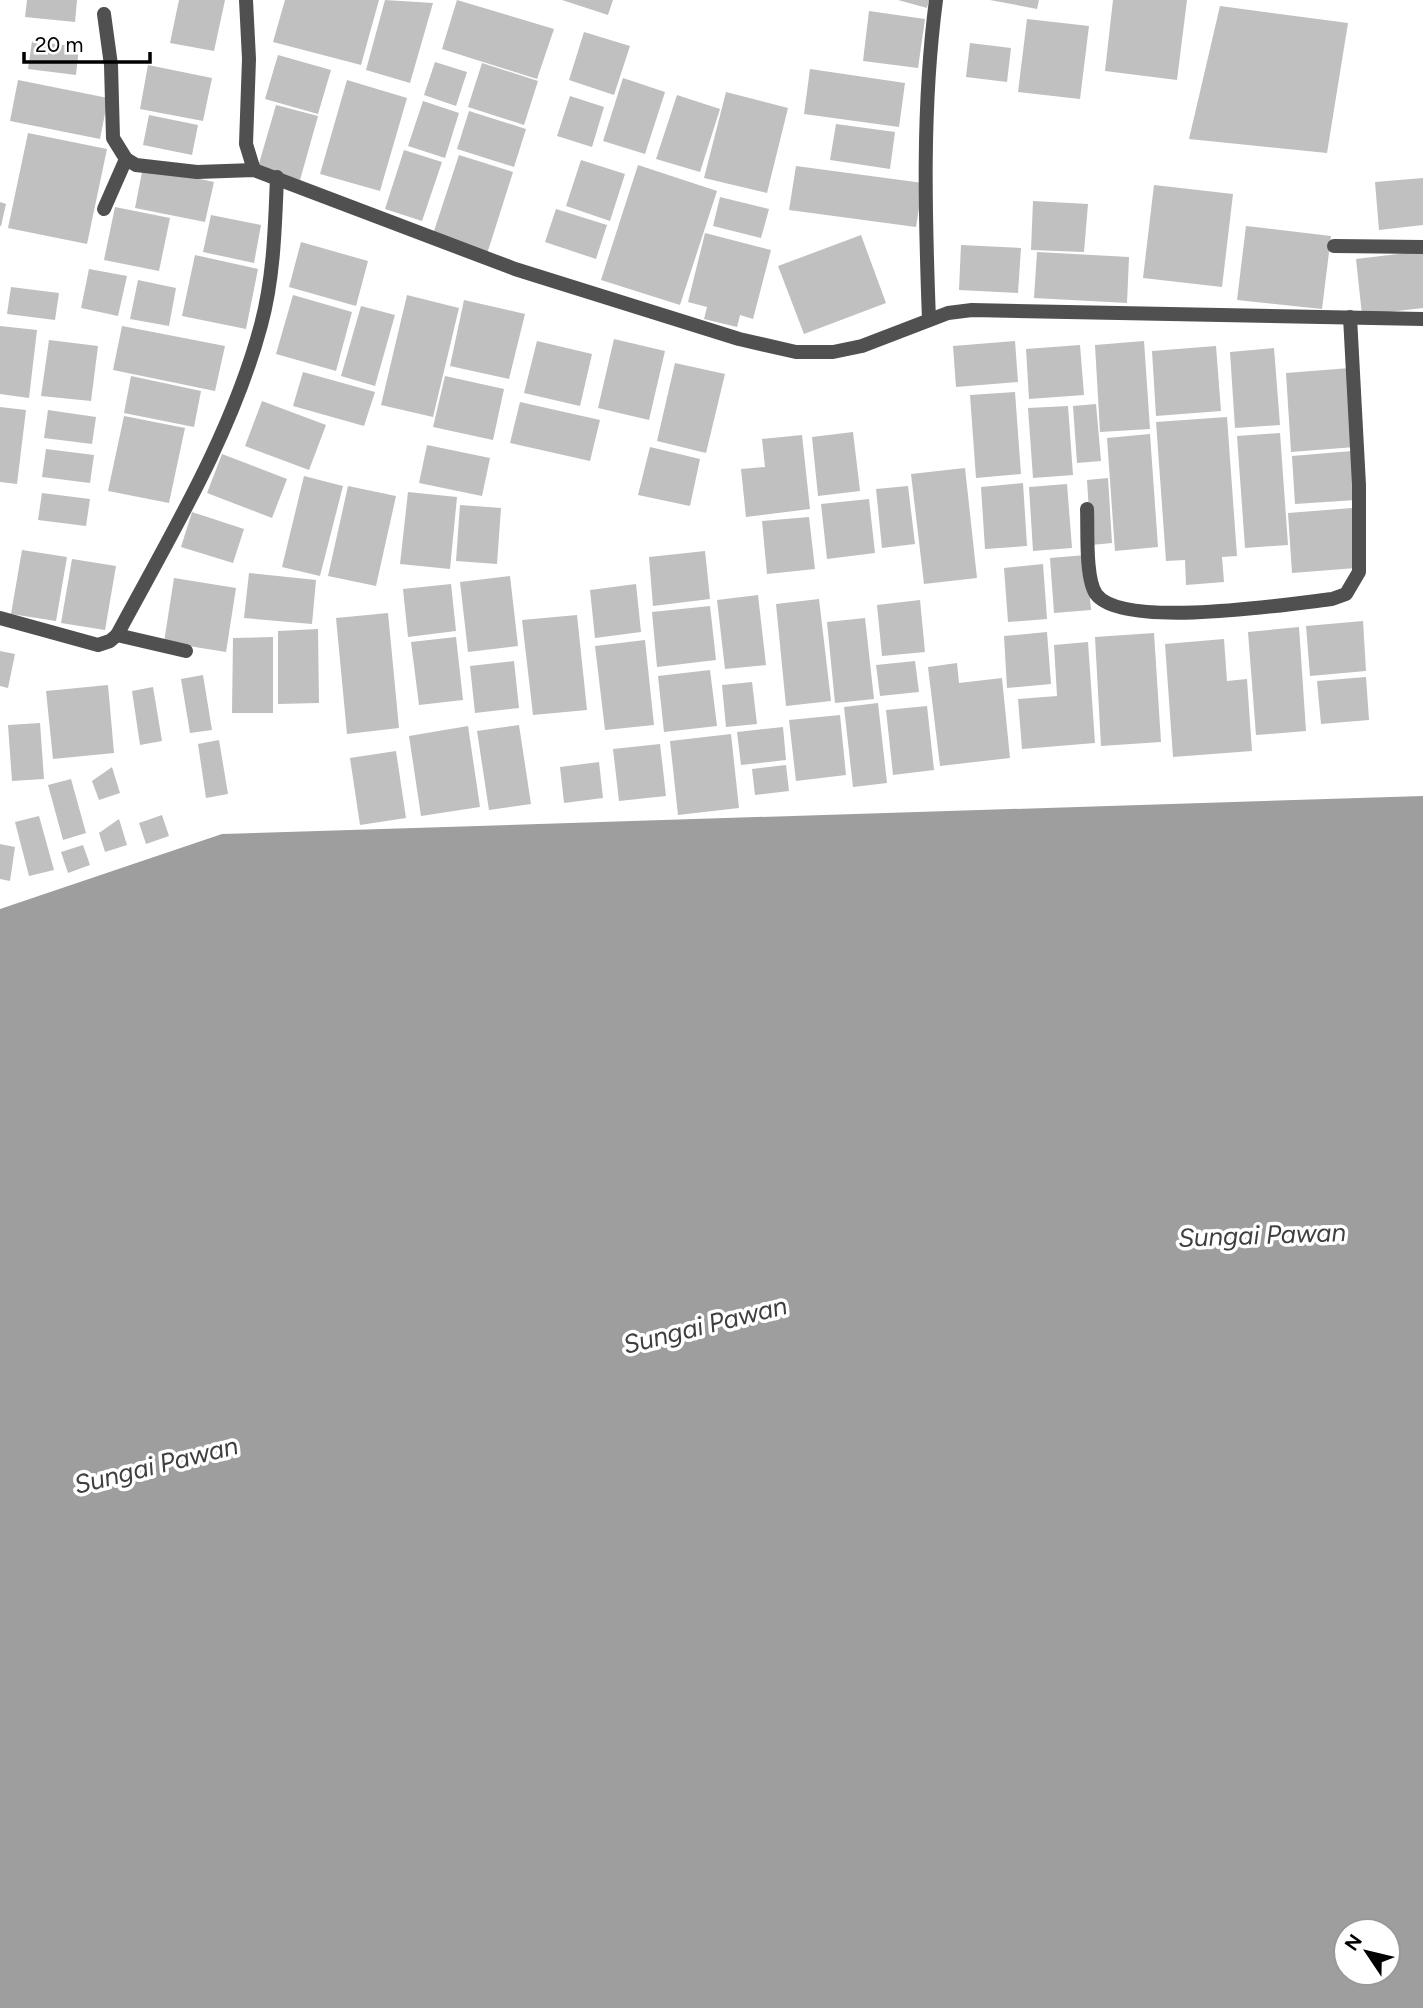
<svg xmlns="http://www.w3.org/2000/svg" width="1423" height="2008" viewBox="0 0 1423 2008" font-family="Figtree,sans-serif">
  <rect width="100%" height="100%" fill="#fff"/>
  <path fill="#9e9e9e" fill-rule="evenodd" d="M 1423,796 L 1423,2008 L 0,2008 L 0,909 L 222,834 ZM 1346,1931 L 1388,1931 L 1388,1973 L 1346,1973 Z"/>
  <g fill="#c0c0c0">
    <path d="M 27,0 L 77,0 L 75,22 L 25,17 Z"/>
    <path d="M 179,0 L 225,0 L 214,51 L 170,43 Z"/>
    <path d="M 285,0 L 379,0 L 361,65 L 273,42 Z"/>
    <path d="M 385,0 L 433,3 L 410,83 L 366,70 Z"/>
    <path d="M 457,0 L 554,29 L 537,79 L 442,49 Z"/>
    <path d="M 562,0 L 613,0 L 608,15 Z"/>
    <path d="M 898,0 L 929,0 L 927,8 Z"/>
    <path d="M 990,0 L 1039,0 L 1037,9 Z"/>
    <path d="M 1113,0 L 1187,0 L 1177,80 L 1105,71 Z"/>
    <path d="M 1220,6 L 1348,23 L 1327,153 L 1189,139 Z"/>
    <path d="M 869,11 L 925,19 L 918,68 L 863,61 Z"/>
    <path d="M 1027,19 L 1089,26 L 1080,99 L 1018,92 Z"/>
    <path d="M 584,32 L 630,46 L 614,95 L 569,80 Z"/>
    <path d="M 32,41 L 79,47 L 76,75 L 28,69 Z"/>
    <path d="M 970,43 L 1011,48 L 1007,82 L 966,77 Z"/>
    <path d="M 278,55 L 331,70 L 318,114 L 265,99 Z"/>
    <path d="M 435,62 L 467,72 L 456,106 L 424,95 Z"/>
    <path d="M 482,63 L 538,81 L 524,125 L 468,107 Z"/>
    <path d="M 148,65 L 212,78 L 203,121 L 140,109 Z"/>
    <path d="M 810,69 L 905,83 L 899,127 L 804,114 Z"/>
    <path d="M 623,78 L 665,92 L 645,154 L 603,141 Z"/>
    <path d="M 18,80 L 108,98 L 100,139 L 10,121 Z"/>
    <path d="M 347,80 L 407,98 L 380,191 L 320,174 Z"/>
    <path d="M 726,92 L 788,108 L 767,193 L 704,178 Z"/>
    <path d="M 677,95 L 720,109 L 700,172 L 656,159 Z"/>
    <path d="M 570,96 L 604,107 L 592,147 L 557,136 Z"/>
    <path d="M 423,101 L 459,113 L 445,158 L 408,146 Z"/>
    <path d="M 276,105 L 318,116 L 300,180 L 258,167 Z"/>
    <path d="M 469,111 L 526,129 L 514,167 L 457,149 Z"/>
    <path d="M 149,115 L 198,125 L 192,155 L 143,145 Z"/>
    <path d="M 836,124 L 895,132 L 890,169 L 830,160 Z"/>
    <path d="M 28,133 L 107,149 L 87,244 L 8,228 Z"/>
    <path d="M 404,150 L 442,162 L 422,221 L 385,209 Z"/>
    <path d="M 459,155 L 513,172 L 487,254 L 432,237 Z"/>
    <path d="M 581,160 L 625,174 L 610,221 L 566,206 Z"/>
    <path d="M 638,165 L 717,191 L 680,305 L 601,280 Z"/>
    <path d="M 796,166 L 923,183 L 916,227 L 789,210 Z"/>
    <path d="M 143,167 L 214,182 L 205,222 L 135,208 Z"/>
    <path d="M 1423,178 L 1423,225 L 1379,230 L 1375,182 Z"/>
    <path d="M 1154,185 L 1233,194 L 1222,287 L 1143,278 Z"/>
    <path d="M 720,197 L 769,209 L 761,238 L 713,226 Z"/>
    <path d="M 1033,201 L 1088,204 L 1084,252 L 1031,250 Z"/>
    <path d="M 0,202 L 6,204 L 1,226 L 0,226 Z"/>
    <path d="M 115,207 L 170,218 L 159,271 L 104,260 Z"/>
    <path d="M 556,209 L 607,225 L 596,259 L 545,242 Z"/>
    <path d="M 211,215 L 261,225 L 254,263 L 203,252 Z"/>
    <path d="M 1246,226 L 1331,236 L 1322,309 L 1237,300 Z"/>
    <path d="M 705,233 L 771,250 L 753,319 L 740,315 L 737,327 L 704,319 L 707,307 L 688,302 Z"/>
    <path d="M 861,235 L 886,303 L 804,334 L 778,266 Z"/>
    <path d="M 301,242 L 368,261 L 356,306 L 289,287 Z"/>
    <path d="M 961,245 L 1021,248 L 1018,293 L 959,290 Z"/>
    <path d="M 1423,251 L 1423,308 L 1362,315 L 1356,259 Z"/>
    <path d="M 1037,252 L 1129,257 L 1127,303 L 1034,298 Z"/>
    <path d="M 195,255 L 258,269 L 246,329 L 182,316 Z"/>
    <path d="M 89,269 L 127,276 L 118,316 L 81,308 Z"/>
    <path d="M 138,280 L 176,288 L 169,326 L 130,319 Z"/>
    <path d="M 11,287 L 59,293 L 55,320 L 7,314 Z"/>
    <path d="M 293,295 L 352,312 L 336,371 L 276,354 Z"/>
    <path d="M 407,295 L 459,308 L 433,417 L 381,405 Z"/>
    <path d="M 464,300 L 525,314 L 509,379 L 450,366 Z"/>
    <path d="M 361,306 L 395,315 L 375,386 L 341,376 Z"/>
    <path d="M 0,326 L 37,330 L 29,398 L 0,394 Z"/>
    <path d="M 122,326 L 225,346 L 215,391 L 113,370 Z"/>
    <path d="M 614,339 L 665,351 L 649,420 L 598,408 Z"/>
    <path d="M 49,340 L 98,346 L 91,401 L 41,396 Z"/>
    <path d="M 537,341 L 592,354 L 580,406 L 524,393 Z"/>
    <path d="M 1015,341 L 1018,382 L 956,387 L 953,346 Z"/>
    <path d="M 1144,341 L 1150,429 L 1100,432 L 1095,345 Z"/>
    <path d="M 1080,345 L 1084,395 L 1029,399 L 1026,349 Z"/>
    <path d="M 1216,346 L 1221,411 L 1156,416 L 1152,351 Z"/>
    <path d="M 1274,348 L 1280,425 L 1235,428 L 1230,352 Z"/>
    <path d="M 675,363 L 725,374 L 706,453 L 657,441 Z"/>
    <path d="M 1350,368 L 1355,447 L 1291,452 L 1286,373 Z"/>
    <path d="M 303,372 L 375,392 L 364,426 L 293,406 Z"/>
    <path d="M 131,376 L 201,391 L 194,427 L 124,413 Z"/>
    <path d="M 445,376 L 504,389 L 493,440 L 433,427 Z"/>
    <path d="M 1015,392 L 1021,474 L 976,478 L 970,395 Z"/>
    <path d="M 262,401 L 326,425 L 309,470 L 245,446 Z"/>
    <path d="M 520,402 L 600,420 L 590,461 L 510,443 Z"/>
    <path d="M 1096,404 L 1101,461 L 1077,463 L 1073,406 Z"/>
    <path d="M 1068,406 L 1073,475 L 1033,478 L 1028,408 Z"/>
    <path d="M 0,407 L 26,410 L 17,484 L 0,482 Z"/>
    <path d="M 48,410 L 96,417 L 92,444 L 44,438 Z"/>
    <path d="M 124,416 L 185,428 L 169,503 L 108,491 Z"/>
    <path d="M 1227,417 L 1237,556 L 1222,557 L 1224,582 L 1186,585 L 1185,560 L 1166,561 L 1156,422 Z"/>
    <path d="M 853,432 L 860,491 L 818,496 L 812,437 Z"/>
    <path d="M 1280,433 L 1288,545 L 1245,548 L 1237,436 Z"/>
    <path d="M 1150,434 L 1158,547 L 1115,551 L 1107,438 Z"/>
    <path d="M 802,435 L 810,509 L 746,517 L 741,469 L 765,467 L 762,439 Z"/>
    <path d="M 427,445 L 490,458 L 482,496 L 419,483 Z"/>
    <path d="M 650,447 L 700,459 L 690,506 L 638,495 Z"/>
    <path d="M 46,449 L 94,455 L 90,483 L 42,477 Z"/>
    <path d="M 1352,451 L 1356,500 L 1295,504 L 1292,456 Z"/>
    <path d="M 222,454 L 287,479 L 272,518 L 207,493 Z"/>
    <path d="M 965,468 L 977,578 L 924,584 L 911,474 Z"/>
    <path d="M 304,476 L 343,486 L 320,576 L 282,567 Z"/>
    <path d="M 1108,478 L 1112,543 L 1091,545 L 1087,480 Z"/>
    <path d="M 1023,483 L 1027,546 L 985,549 L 981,487 Z"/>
    <path d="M 1067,484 L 1072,548 L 1033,551 L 1029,487 Z"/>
    <path d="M 348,486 L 396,496 L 376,586 L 328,576 Z"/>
    <path d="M 908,486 L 915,544 L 882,548 L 876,489 Z"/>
    <path d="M 408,492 L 457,497 L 450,569 L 400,564 Z"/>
    <path d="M 42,493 L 90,499 L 86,526 L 38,520 Z"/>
    <path d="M 869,499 L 875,553 L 827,559 L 821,504 Z"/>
    <path d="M 460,505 L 501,508 L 497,564 L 456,561 Z"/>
    <path d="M 1352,508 L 1356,568 L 1292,573 L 1288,513 Z"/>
    <path d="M 192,512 L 244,529 L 233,563 L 181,547 Z"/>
    <path d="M 809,517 L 815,569 L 767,574 L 762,521 Z"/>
    <path d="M 22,550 L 67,557 L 56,621 L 11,614 Z"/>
    <path d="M 705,551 L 710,599 L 653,606 L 649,557 Z"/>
    <path d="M 1086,555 L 1091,610 L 1054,613 L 1050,558 Z"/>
    <path d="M 72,559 L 116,566 L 105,630 L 61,623 Z"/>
    <path d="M 1043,564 L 1047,619 L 1008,622 L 1004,568 Z"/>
    <path d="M 249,573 L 316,580 L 312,624 L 244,618 Z"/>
    <path d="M 510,576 L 518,646 L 468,652 L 460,582 Z"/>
    <path d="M 174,578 L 236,588 L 226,652 L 164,642 Z"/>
    <path d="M 451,584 L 456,631 L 408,637 L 403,589 Z"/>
    <path d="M 636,584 L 641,632 L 595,638 L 590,590 Z"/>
    <path d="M 758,595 L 766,665 L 725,669 L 717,600 Z"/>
    <path d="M 819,599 L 831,701 L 786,706 L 776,604 Z"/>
    <path d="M 920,600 L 925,652 L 882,656 L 877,605 Z"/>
    <path d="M 710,606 L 716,660 L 657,667 L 652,612 Z"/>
    <path d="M 388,613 L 399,728 L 347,734 L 336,618 Z"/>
    <path d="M 577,615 L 587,710 L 533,715 L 522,620 Z"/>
    <path d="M 865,618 L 874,699 L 835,703 L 827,622 Z"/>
    <path d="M 1363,621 L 1366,671 L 1310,676 L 1306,626 Z"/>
    <path d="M 1299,627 L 1306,731 L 1256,735 L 1248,632 Z"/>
    <path d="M 318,629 L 319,703 L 278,704 L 278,631 Z"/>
    <path d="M 1047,632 L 1051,684 L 1007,688 L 1004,636 Z"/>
    <path d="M 1154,633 L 1161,742 L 1101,746 L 1095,637 Z"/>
    <path d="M 273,637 L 273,713 L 232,713 L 233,638 Z"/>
    <path d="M 456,637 L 463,700 L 419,705 L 411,642 Z"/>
    <path d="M 1224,639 L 1227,681 L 1247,679 L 1252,751 L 1173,757 L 1165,644 Z"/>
    <path d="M 645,640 L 654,725 L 605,730 L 595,646 Z"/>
    <path d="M 1088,642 L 1095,743 L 1022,749 L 1018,699 L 1057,696 L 1054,645 Z"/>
    <path d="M 0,651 L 15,654 L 8,688 L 0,686 Z"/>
    <path d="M 514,661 L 519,708 L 475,713 L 470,666 Z"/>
    <path d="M 915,661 L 919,692 L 880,696 L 876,665 Z"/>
    <path d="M 957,663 L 959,683 L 1002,678 L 1010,758 L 940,766 L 928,667 Z"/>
    <path d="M 710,670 L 717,726 L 664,732 L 658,676 Z"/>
    <path d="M 203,675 L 212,730 L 190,733 L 181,679 Z"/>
    <path d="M 1366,677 L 1369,720 L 1321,724 L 1317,681 Z"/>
    <path d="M 752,682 L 757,724 L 726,727 L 722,685 Z"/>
    <path d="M 108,685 L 114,753 L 53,759 L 46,691 Z"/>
    <path d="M 153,687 L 162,741 L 140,745 L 132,691 Z"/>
    <path d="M 878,703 L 887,783 L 853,787 L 844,707 Z"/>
    <path d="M 927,706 L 934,770 L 893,775 L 886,710 Z"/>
    <path d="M 840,715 L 846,775 L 796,781 L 789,720 Z"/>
    <path d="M 40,723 L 44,779 L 12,781 L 8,725 Z"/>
    <path d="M 519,725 L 531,804 L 489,810 L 477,731 Z"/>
    <path d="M 468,726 L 480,807 L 421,816 L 409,736 Z"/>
    <path d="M 783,727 L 786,760 L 741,765 L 737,732 Z"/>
    <path d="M 731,734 L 739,808 L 678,815 L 670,741 Z"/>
    <path d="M 219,740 L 228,794 L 206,798 L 198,744 Z"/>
    <path d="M 660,744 L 666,796 L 619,801 L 613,749 Z"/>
    <path d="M 396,751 L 406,818 L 360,825 L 350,758 Z"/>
    <path d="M 599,762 L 603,798 L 564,803 L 560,767 Z"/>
    <path d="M 786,765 L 789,791 L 755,795 L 752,769 Z"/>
    <path d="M 112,767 L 120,793 L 99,800 L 92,781 Z"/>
    <path d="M 71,779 L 86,833 L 63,840 L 48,785 Z"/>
    <path d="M 162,815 L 169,836 L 146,844 L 139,823 Z"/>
    <path d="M 39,816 L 54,870 L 29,876 L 15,822 Z"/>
    <path d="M 119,819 L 127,845 L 105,852 L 99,833 Z"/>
    <path d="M 0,844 L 15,847 L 10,881 L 0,879 Z"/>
    <path d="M 83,845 L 90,865 L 68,873 L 61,852 Z"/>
  </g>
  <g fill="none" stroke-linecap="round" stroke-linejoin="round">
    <g stroke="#505050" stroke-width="14">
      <path d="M 104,209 L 126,159"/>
      <path d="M 1334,246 L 1423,247"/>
    </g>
    <g stroke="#505050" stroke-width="14">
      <path d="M 246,0 L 249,59 L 246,144 L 254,170"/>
      <path d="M 104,14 L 111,65 L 113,138 L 126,159 L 136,165 L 197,172 L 254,170 L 515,269 L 739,339 L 796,352 L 833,352 L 862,346 L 948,313 L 972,310 L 1423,319"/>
      <path d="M 929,320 C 925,212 922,107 936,0"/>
      <path d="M 1087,509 C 1088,529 1085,578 1096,594 C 1122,630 1290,604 1332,599 L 1346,594 L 1359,572 L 1359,485 L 1350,317"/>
      <path d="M 0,618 L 98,645 L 110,641 L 117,635 C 170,536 232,434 261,325 C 274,277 275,226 277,177"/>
      <path d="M 117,635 L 186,651"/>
    </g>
  </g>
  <g text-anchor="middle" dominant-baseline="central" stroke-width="7" stroke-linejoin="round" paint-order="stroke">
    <g font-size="26" font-style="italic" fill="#3f3f3f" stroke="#fff">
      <text transform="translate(1262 1235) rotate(-2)">Sungai Pawan</text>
      <text transform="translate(705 1325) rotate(-14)">Sungai Pawan</text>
      <text transform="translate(156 1465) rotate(-14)">Sungai Pawan</text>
    </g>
  </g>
  <g transform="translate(1367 1952) rotate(305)"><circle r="33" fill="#ffffff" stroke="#999999" stroke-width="2"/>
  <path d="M0-5L12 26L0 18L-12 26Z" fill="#000000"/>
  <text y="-10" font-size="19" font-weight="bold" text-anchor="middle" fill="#000000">N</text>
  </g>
  <path d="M24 52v10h126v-10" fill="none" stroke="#000000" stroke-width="3.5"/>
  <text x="35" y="52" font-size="21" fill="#000000" stroke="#ffffff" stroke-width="5" paint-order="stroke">20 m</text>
</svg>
